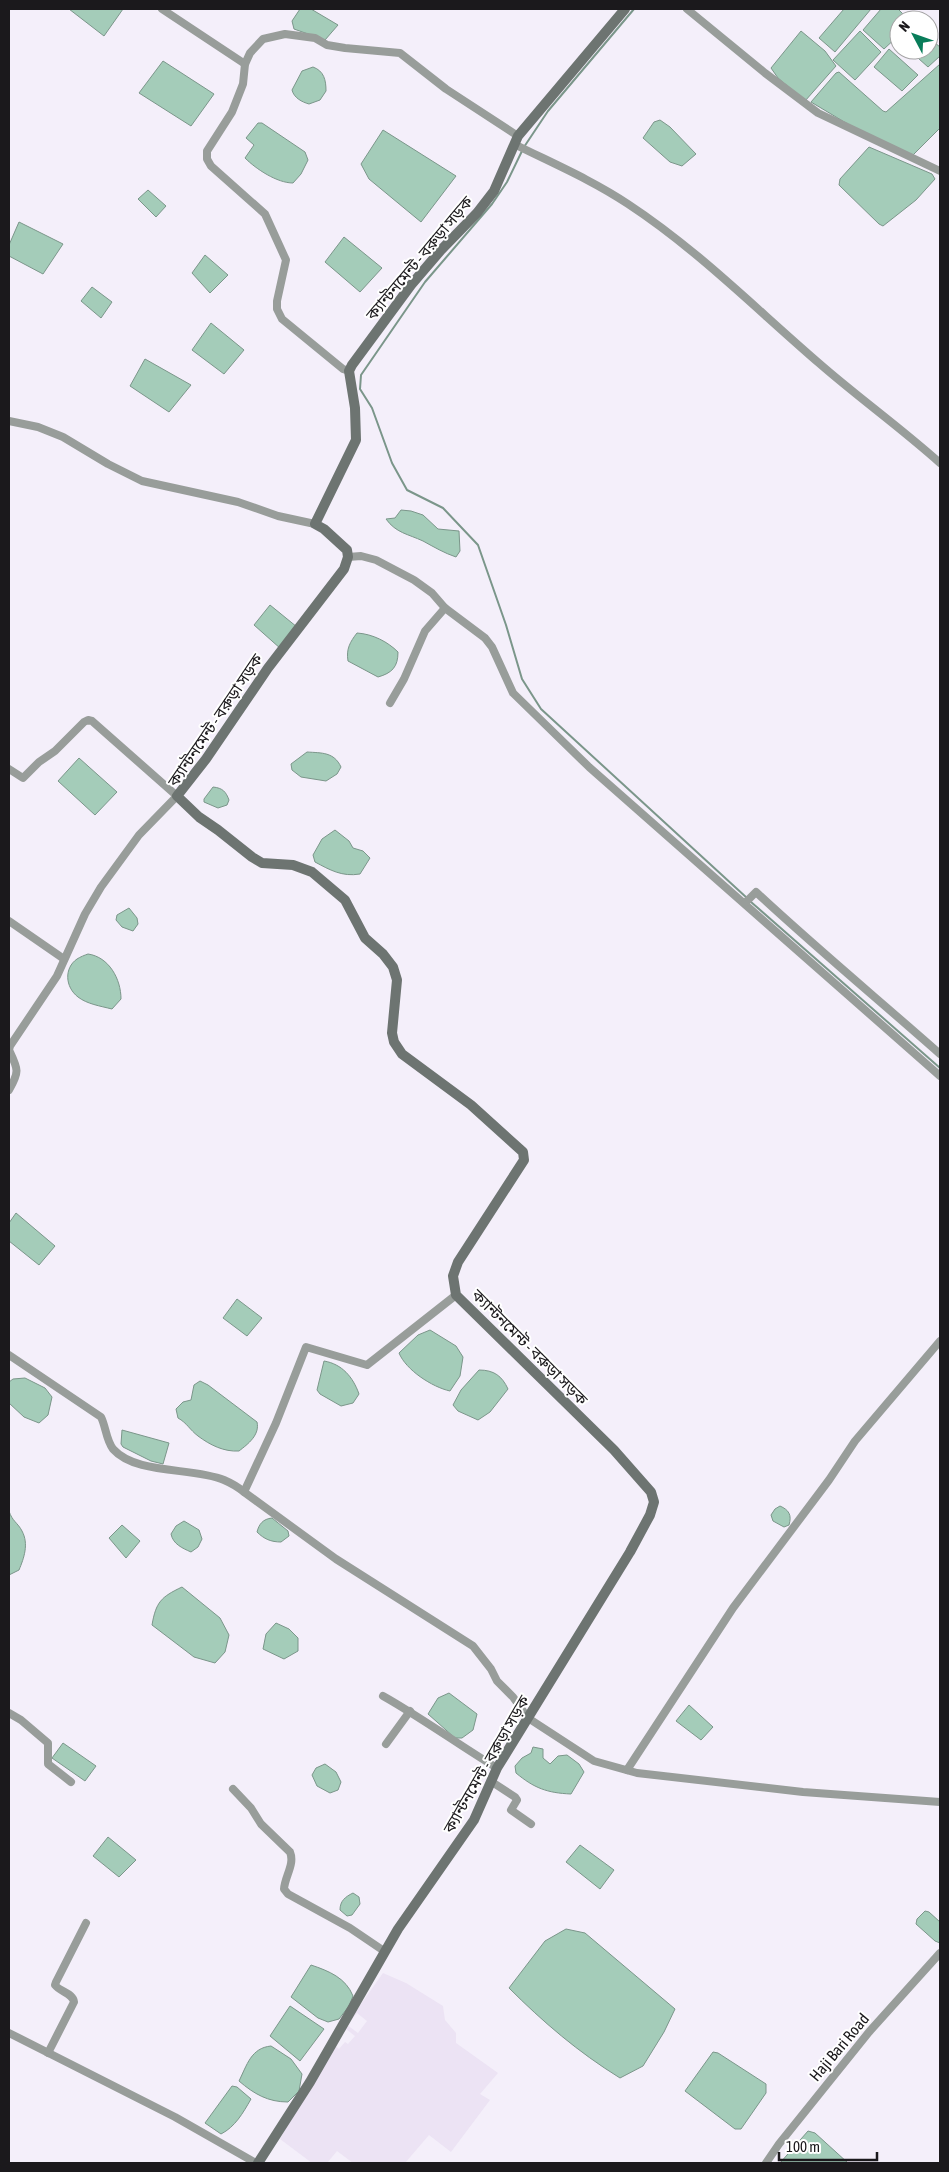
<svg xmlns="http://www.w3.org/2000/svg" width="949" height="2172" viewBox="0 0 949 2172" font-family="'Asap Condensed','Noto Sans Bengali',sans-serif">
  <rect width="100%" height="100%" fill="#f4effa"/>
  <path fill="#ece3f4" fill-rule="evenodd" d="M 383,1973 L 406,1983 L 443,2006 L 445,2020 L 456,2033 L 456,2043 L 498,2073 L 480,2094 L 490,2100 L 451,2152 L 429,2135 L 405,2163 L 353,2163 L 337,2151 L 327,2163 L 312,2163 L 280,2139 L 332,2045 ZM 357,2013 L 367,2021 L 358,2033 L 347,2025 ZM 346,2029 L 355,2036 L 348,2044 L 345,2042 L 339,2049 L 334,2045 Z"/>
  <g fill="#a4ccb9" stroke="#7b968a">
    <path d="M 69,9 L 123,9 L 104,36 Z"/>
    <path d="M 300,9 L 311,9 L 338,25 L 325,40 L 294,29 L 292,21 Z"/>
    <path d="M 844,9 L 871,9 L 835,52 L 819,38 Z"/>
    <path d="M 881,9 L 898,9 L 909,20 L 899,20 L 899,35 L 884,49 L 863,30 Z"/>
    <path d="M 801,31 L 825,51 L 836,66 L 805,101 L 778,78 L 771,68 Z"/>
    <path d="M 860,31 L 881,52 L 855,80 L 833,60 Z"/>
    <path d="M 929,38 L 940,47 L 940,56 L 928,67 L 909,50 L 929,50 Z"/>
    <path d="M 889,49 L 918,75 L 902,91 L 874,67 Z"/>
    <path d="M 163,61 L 214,94 L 191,126 L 139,93 Z"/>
    <path d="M 940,64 L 940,128 L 913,155 L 871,138 L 811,102 L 836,73 L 839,72 L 883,111 L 886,112 Z"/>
    <path d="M 313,67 C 324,71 326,80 326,91 L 320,100 L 309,104 C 302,102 294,98 292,90 L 302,71 Z"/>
    <path d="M 660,120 L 670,127 L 696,154 L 682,166 L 670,162 L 643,138 L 654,122 Z"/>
    <path d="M 258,123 L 262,123 L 305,152 L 308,160 L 301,174 L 293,183 C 277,183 256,169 245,158 L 254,145 L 246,138 Z"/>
    <path d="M 383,130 L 456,176 L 421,222 L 369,179 L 361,164 Z"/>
    <path d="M 869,147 L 932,174 L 935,179 L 916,200 L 883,226 L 879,224 L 839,185 L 840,179 Z"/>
    <path d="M 148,190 L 166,206 L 156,217 L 138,199 Z"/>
    <path d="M 19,222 L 63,244 L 43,274 L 9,256 L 9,245 Z"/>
    <path d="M 344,237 L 382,268 L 360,292 L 325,262 Z"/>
    <path d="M 205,255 L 228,275 L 210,293 L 192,273 Z"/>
    <path d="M 92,287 L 112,302 L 101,318 L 81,301 Z"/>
    <path d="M 211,323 L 244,350 L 224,374 L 192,350 Z"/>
    <path d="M 145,359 L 191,385 L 169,412 L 130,386 Z"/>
    <path d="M 401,510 L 411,511 L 423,515 L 438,529 L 459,531 L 460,551 L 456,557 C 444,553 434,547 423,541 C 408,534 396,533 386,519 L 395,518 Z"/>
    <path d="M 270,605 L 297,627 L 281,649 L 254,625 Z"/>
    <path d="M 357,633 C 373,634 388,642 398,652 C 398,667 392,673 378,677 L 348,661 C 346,649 350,642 357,633 Z"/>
    <path d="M 307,752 C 322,753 334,752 341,767 L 337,774 L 326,781 L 301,777 L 292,770 L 291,764 Z"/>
    <path d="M 79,758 L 117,792 L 95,815 L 58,781 Z"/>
    <path d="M 213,787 C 223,788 226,792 229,800 L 227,805 L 218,808 L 204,802 L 204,799 Z"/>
    <path d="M 335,830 L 349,841 L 353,848 L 363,851 L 370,858 L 360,874 C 342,877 330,870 315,862 L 313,855 L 322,839 Z"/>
    <path d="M 129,908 L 137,918 L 138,924 L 133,931 L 122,927 L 116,920 L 117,915 Z"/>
    <path d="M 88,954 C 109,957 121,979 121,999 L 112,1009 C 100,1006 87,1004 78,997 C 65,987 64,968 77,959 C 80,957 85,955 88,954 Z"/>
    <path d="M 16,1213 L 55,1246 L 39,1265 L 9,1241 L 9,1223 Z"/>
    <path d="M 237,1299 L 262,1318 L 247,1336 L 223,1318 Z"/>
    <path d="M 430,1330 L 456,1346 L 463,1357 L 460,1376 L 450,1391 C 432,1387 406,1370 399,1353 L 418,1335 Z"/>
    <path d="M 324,1361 C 342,1364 353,1377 359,1394 L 353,1403 L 341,1406 L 320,1394 L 317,1390 Z"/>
    <path d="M 479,1370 C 494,1370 502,1376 508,1389 L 490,1412 L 478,1420 L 458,1411 L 453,1405 L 461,1390 Z"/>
    <path d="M 25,1378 L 45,1388 L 52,1397 L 48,1415 L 39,1423 L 24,1417 L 9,1403 L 9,1382 L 13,1379 Z"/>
    <path d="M 200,1381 L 208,1385 L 257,1422 C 260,1435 248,1444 239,1451 C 224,1452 210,1445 198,1436 C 190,1430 187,1423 178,1418 L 176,1409 L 183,1402 L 191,1400 L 194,1385 Z"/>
    <path d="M 122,1430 L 169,1443 L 163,1464 L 151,1461 L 123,1447 L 121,1444 Z"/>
    <path d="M 780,1506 C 789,1510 792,1515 789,1525 L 784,1527 L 773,1521 L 771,1515 L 775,1509 Z"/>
    <path d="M 9,1511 C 12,1521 18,1523 22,1531 C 29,1544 24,1558 19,1570 L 9,1575 Z"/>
    <path d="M 272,1518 L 288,1531 L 289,1536 L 281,1542 C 271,1542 264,1539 257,1532 C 259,1524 263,1519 272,1518 Z"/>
    <path d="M 184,1521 L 199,1530 L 202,1539 L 198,1547 L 191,1552 C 182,1548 173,1544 171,1534 L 176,1526 Z"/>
    <path d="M 122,1525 L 140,1541 L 126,1558 L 109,1538 Z"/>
    <path d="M 182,1587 L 220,1618 L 229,1635 L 225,1652 L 215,1663 L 194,1657 L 152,1625 C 156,1602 161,1597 182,1587 Z"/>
    <path d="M 276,1623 L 289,1629 L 298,1638 L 298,1651 L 284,1659 L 263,1649 L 266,1634 Z"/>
    <path d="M 449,1693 L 477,1714 L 473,1730 L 462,1738 L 455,1738 L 428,1714 L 438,1698 Z"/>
    <path d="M 689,1705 L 713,1727 L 701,1740 L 676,1721 Z"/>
    <path d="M 63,1743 L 96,1766 L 85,1781 L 52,1758 Z"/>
    <path d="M 533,1747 L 543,1749 L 543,1758 L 550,1764 L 558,1756 L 567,1755 L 579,1764 L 584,1772 L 571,1794 C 547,1793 534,1788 516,1773 L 515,1766 L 522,1758 L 531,1753 Z"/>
    <path d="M 325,1764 L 336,1772 L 341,1782 L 338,1790 L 330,1793 L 317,1786 L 312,1775 L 316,1768 Z"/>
    <path d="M 108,1837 L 136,1860 L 119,1877 L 93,1856 Z"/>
    <path d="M 580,1845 L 614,1870 L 600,1889 L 566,1862 Z"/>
    <path d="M 353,1893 L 359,1897 L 360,1904 L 352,1915 L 347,1916 L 340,1910 C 340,1901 345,1897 353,1893 Z"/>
    <path d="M 925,1911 L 929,1912 L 940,1922 L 940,1943 L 935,1941 L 916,1924 L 917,1919 Z"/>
    <path d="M 566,1929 L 585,1933 L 675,2009 L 664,2032 L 643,2066 L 620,2078 C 578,2052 543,2022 509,1988 L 545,1941 Z"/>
    <path d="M 311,1965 C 329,1971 346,1978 353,1996 L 349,2006 L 339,2019 L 328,2022 L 318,2018 L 291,1997 Z"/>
    <path d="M 290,2006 L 324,2029 L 300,2061 L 270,2036 Z"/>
    <path d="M 271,2046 L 291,2059 L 302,2074 L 299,2091 L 288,2102 C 268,2102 254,2094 239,2081 C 247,2065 251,2048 271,2046 Z"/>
    <path d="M 713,2052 L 718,2053 L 766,2084 L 766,2093 L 741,2129 L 735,2129 L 685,2091 Z"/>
    <path d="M 232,2086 L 237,2087 L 251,2099 C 243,2113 235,2127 221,2134 L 205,2123 Z"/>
    <path d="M 808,2131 L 815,2133 L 848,2163 L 780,2163 Z"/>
  </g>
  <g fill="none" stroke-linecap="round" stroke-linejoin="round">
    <g stroke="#7b968a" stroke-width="2">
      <path d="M 524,147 L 548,111 L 634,9"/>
      <path d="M 522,151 L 507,182 L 492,204 L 425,282 L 361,375 L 360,389 L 372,408 L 392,463 L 407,490 L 443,508 L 478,545 L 506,625 L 522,679 L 541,709 L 747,898"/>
      <path d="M 751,902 L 940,1068"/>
    </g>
    <g stroke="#989d9a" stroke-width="8">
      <path d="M 162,9 L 245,64"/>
      <path d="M 687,9 L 765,73 L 818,113 L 940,171"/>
      <path d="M 514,144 C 552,163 592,180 628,204 C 698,250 756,309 820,364 C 859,398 901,428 940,463"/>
      <path d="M 349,371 L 343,369 L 282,319 L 277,309 L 277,301 L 286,260 L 265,214 L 211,166 L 207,159 L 207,151 L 232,112 L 243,84 L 245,64 L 250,53 L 263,39 L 285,34 L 315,38 L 327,45 L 345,48 L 400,53 L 446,89 L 518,136"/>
      <path d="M 9,421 L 38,427 L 63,437 L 108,464 L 142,481 L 238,502 L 278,516 L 315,524"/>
      <path d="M 348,557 L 361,556 L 376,560 L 414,580 L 432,593 L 445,608 L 485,638 L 492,647 L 513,693 L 589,767 L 940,1076"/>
      <path d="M 390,703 L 404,679 L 425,631 L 445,608"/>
      <path d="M 9,769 L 23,778 L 39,762 L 55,751 L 84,722 L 88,720 L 92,721 L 177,796 L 139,835 L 101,887 L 85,914 L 57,976 L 10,1046 L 9,1050 C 18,1069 20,1071 9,1090"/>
      <path d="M 745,903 L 756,892 C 816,948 879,1000 940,1054"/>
      <path d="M 9,921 L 64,959"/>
      <path d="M 456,1295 L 367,1365 L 306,1347 L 276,1423 L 244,1492 L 336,1559 L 473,1646 L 491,1669 L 497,1681 L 513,1697 L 528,1718 L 594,1761 L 637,1773 L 803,1792 L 940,1802"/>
      <path d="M 9,1355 L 101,1417 C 106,1427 106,1440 113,1449 C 136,1475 193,1467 224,1480 C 231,1483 238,1487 244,1492"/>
      <path d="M 383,1696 C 422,1718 459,1745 497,1768"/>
      <path d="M 9,1713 L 21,1720 L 48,1743 L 48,1764 L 71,1782"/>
      <path d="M 386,1744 L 410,1711"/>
      <path d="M 627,1770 L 733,1608 L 829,1480 L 855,1441 L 940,1341"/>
      <path d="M 492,1782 L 515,1797 L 517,1800 L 511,1810 L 531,1824"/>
      <path d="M 233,1789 L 251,1808 L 261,1824 L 290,1852 C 295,1864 285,1876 284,1889 L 288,1894 L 350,1928 L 384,1951"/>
      <path d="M 9,2033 L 175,2117 L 256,2163"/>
      <path d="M 48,2053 L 74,2002 C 73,1993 60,1992 55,1985 L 56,1982 L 86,1923"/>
      <path d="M 766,2163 L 779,2144 L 869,2032 L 940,1953"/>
    </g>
    <path stroke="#6d7471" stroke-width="10" d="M 258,2163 L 310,2082 L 398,1929 L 474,1820 L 497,1768 L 630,1552 L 650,1515 L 654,1502 L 651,1492 L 614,1450 L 456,1295 L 453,1276 L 458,1262 L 524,1160 L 523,1152 L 471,1105 L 402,1054 L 394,1042 L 392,1033 L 397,980 L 393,967 L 383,954 L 365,938 L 345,900 L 312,872 L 293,865 L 262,863 L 252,857 L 218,830 L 199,817 L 177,796 L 206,759 L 268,668 L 344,569 L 348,557 L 347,550 L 324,529 L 315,524 L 356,440 L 355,408 L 349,371 L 352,365 L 411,285 L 441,250 L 477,213 L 494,191 L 518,136 L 625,9"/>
  </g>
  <g text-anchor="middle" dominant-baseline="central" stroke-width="4" stroke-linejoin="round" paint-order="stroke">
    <g font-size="16" fill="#1b191c" stroke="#fff">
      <text transform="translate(419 258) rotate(-50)">ক্যান্টনমেন্ট - বরুড়া সড়ক</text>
      <text transform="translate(215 720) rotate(-56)">ক্যান্টনমেন্ট - বরুড়া সড়ক</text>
      <text transform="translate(530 1347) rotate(45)">ক্যান্টনমেন্ট - বরুড়া সড়ক</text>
      <text transform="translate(486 1764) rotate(-60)">ক্যান্টনমেন্ট - বরুড়া সড়ক</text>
      <text transform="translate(839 2047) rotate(-50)">Haji Bari Road</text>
    </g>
  </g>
  <rect width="949" height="2172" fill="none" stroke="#1b191c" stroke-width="20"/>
  <g transform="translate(914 35) rotate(311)"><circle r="24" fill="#ffffff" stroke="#a4a3a4"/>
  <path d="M0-4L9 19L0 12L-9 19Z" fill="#097d5a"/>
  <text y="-8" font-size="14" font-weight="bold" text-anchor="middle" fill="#1b191c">N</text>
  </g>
  <path d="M779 2152v8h98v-8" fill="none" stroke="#1b191c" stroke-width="2.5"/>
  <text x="786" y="2152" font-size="15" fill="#1b191c" stroke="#ffffff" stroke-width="4" paint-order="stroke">100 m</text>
</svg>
